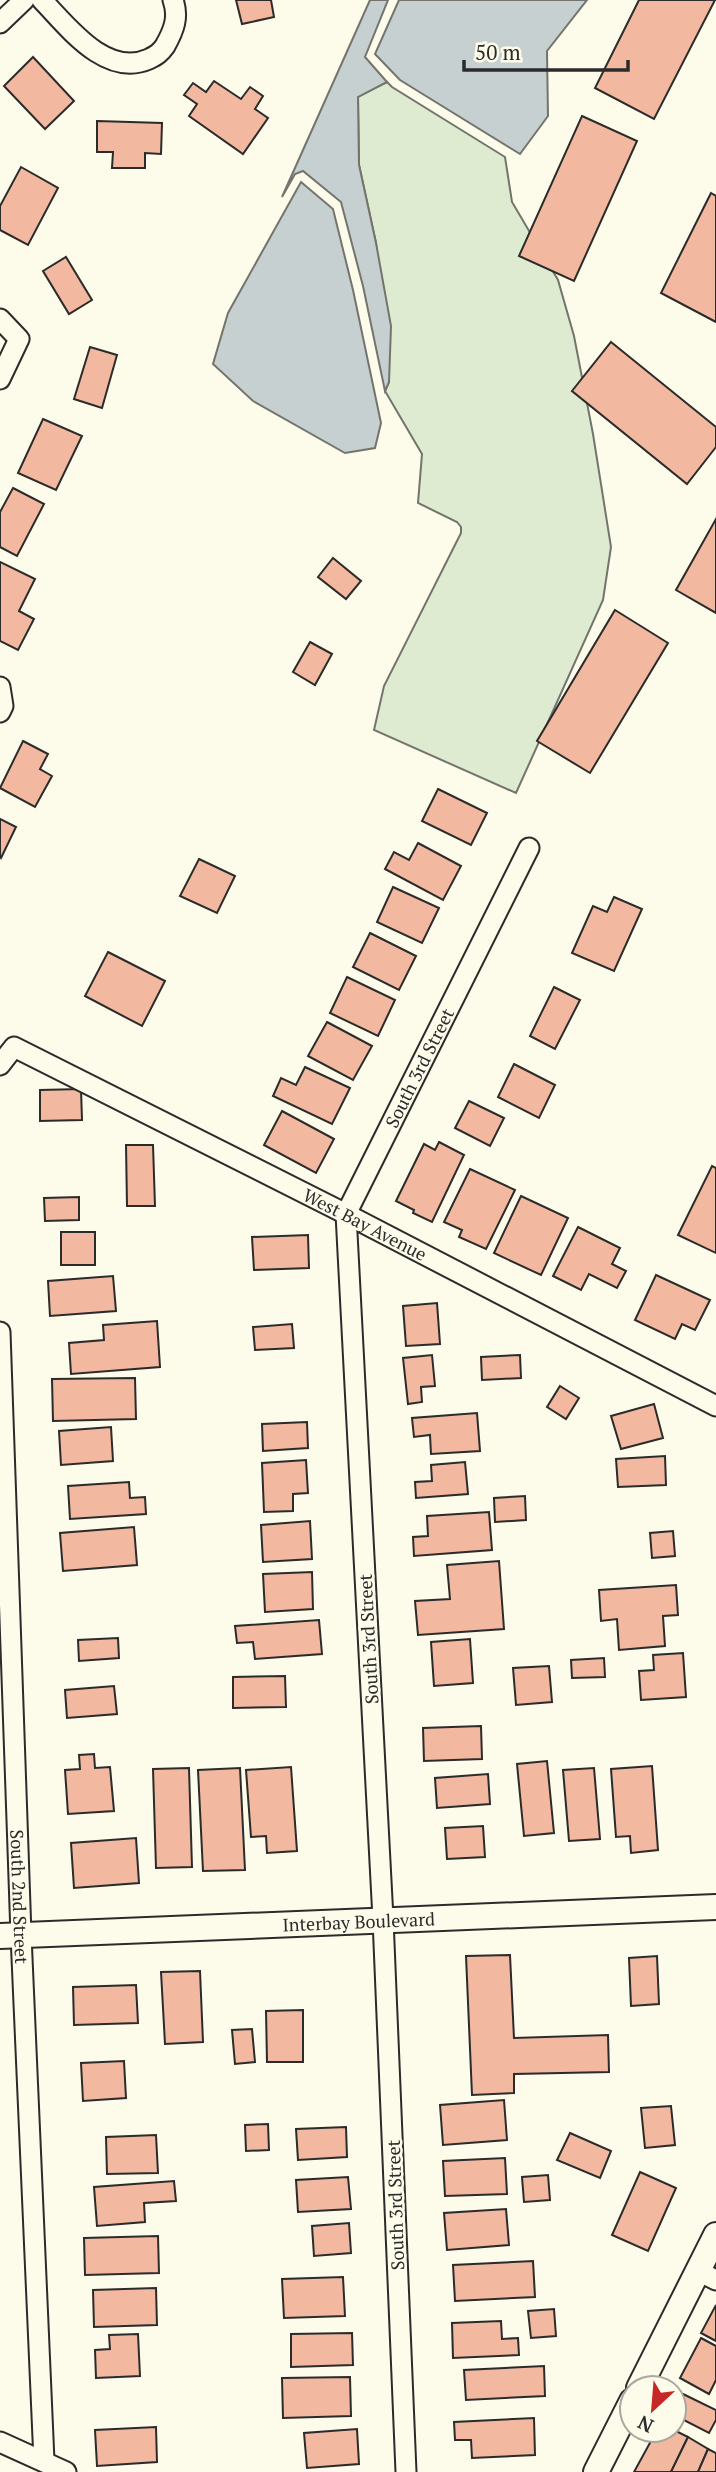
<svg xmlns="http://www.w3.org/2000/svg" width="716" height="2472" viewBox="0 0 716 2472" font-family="'PT Serif',serif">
  <rect width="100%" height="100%" fill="#fdfbea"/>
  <path fill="#deebd1" stroke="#74746e" stroke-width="2" d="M 387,82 L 392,87 L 505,157 L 512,202 L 558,280 L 574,336 L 593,434 L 611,547 L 603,600 L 516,793 L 374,730 L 384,686 L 461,533 L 461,527 L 457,522 L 418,503 L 422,454 L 385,391 L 389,382 L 376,243 L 359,165 L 358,96 Z"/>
  <g fill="#c7d0d0" stroke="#74746e" stroke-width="2">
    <path d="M 370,0 L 388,0 L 365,57 L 387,82 L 358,97 L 359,165 L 376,243 L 391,326 L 389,382 L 385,391 L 363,286 L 341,202 L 303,171 L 295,174 L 282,197 Z"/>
    <path d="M 399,0 L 587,0 L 547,51 L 548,116 L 520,154 L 400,80 L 375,54 Z"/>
    <path d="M 301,182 L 333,209 L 353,290 L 381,423 L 375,448 L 345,453 L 253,401 L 213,364 L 228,313 Z"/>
  </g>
  <g fill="#f2b8a0" stroke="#2b2b2b" stroke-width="2">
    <path d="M 236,0 L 271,0 L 274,17 L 242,24 Z"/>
    <path d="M 639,0 L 715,0 L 654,119 L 595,88 Z"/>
    <path d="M 33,57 L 74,101 L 45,129 L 4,86 Z"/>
    <path d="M 214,81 L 241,99 L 250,87 L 263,96 L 255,109 L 268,118 L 243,154 L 189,116 L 197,104 L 184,95 L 193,83 L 206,92 Z"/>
    <path d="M 582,116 L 637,141 L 574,281 L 519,256 Z"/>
    <path d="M 97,121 L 162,123 L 161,154 L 145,153 L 145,168 L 112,168 L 113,152 L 97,152 Z"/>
    <path d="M 21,167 L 58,188 L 28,245 L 0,230 L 0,206 Z"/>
    <path d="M 711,193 L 716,196 L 716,322 L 661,293 Z"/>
    <path d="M 66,257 L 92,300 L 69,314 L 43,271 Z"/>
    <path d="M 611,342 L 716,427 L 716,447 L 687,484 L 572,391 Z"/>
    <path d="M 90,347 L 117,355 L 102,408 L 74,399 Z"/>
    <path d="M 43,419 L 82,436 L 56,490 L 18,473 Z"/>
    <path d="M 13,488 L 44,504 L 17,556 L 0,547 L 0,512 Z"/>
    <path d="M 716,519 L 716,613 L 676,590 Z"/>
    <path d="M 333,558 L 361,581 L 346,599 L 318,577 Z"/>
    <path d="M 0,562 L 35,579 L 19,611 L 34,619 L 18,650 L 0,641 Z"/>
    <path d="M 615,610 L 668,643 L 590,773 L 537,741 Z"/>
    <path d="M 310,642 L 332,654 L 315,685 L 293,672 Z"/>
    <path d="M 23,741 L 48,754 L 40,769 L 52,776 L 35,807 L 0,788 Z"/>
    <path d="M 438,789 L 487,813 L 471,845 L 422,821 Z"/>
    <path d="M 0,819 L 16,827 L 1,858 L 0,857 Z"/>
    <path d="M 418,843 L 461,866 L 443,900 L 385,869 L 394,852 L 409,860 Z"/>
    <path d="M 199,859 L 235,876 L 217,913 L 180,896 Z"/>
    <path d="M 393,887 L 439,908 L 422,943 L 377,922 Z"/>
    <path d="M 614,897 L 642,909 L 614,971 L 572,953 L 593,906 L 607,912 Z"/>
    <path d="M 370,933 L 416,956 L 399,990 L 353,967 Z"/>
    <path d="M 108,952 L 165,981 L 142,1026 L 85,996 Z"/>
    <path d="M 347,977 L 395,1000 L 378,1036 L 330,1013 Z"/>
    <path d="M 554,987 L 580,1000 L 555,1049 L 530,1036 Z"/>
    <path d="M 327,1022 L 372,1046 L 353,1080 L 308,1056 Z"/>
    <path d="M 514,1064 L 555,1085 L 539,1118 L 498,1097 Z"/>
    <path d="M 305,1067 L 350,1088 L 332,1124 L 273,1096 L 281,1078 L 296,1085 Z"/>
    <path d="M 81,1089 L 82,1120 L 40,1121 L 40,1090 Z"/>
    <path d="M 469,1101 L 504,1118 L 490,1146 L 455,1128 Z"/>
    <path d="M 282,1111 L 334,1139 L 316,1173 L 264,1145 Z"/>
    <path d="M 439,1142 L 464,1155 L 432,1222 L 413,1213 L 414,1210 L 396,1201 L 424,1144 L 435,1150 Z"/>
    <path d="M 126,1145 L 153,1145 L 155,1206 L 127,1206 Z"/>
    <path d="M 712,1166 L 716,1168 L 716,1253 L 678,1235 Z"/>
    <path d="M 470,1169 L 515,1190 L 486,1249 L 459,1237 L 462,1230 L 444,1222 Z"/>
    <path d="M 521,1196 L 568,1218 L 541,1275 L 494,1253 Z"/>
    <path d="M 79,1197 L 79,1220 L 45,1221 L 44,1198 Z"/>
    <path d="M 578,1227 L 620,1248 L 612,1264 L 626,1271 L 617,1288 L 589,1274 L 581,1290 L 553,1276 Z"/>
    <rect x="61" y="1232" width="34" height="33"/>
    <path d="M 308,1235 L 309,1268 L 254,1270 L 252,1237 Z"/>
    <path d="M 656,1275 L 710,1300 L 695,1330 L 682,1324 L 675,1339 L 635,1320 Z"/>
    <path d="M 113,1276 L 116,1311 L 50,1316 L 48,1281 Z"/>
    <path d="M 437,1303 L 440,1344 L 406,1346 L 403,1306 Z"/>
    <path d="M 157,1321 L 160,1367 L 71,1374 L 69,1343 L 104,1340 L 103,1325 Z"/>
    <path d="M 292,1324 L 294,1348 L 255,1350 L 253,1327 Z"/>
    <path d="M 432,1355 L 435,1386 L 421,1387 L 422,1402 L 408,1404 L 403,1358 Z"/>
    <path d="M 520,1355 L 521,1378 L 482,1380 L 481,1357 Z"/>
    <path d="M 135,1378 L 136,1419 L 53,1421 L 52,1379 Z"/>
    <path d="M 560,1386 L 579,1398 L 566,1419 L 547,1407 Z"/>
    <path d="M 654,1404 L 663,1438 L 621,1449 L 611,1416 Z"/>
    <path d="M 477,1413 L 480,1451 L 431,1454 L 430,1435 L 414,1437 L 412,1418 Z"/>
    <path d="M 307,1422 L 308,1448 L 263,1451 L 262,1424 Z"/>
    <path d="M 111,1427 L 113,1461 L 61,1465 L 59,1431 Z"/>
    <path d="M 665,1456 L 666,1485 L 618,1487 L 616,1459 Z"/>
    <path d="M 306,1460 L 308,1493 L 293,1494 L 293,1511 L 264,1512 L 262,1463 Z"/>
    <path d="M 465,1462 L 468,1494 L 416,1498 L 415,1482 L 432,1481 L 431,1465 Z"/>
    <path d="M 129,1482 L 130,1498 L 145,1497 L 146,1514 L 70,1519 L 68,1486 Z"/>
    <path d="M 525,1496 L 526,1520 L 495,1522 L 494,1498 Z"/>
    <path d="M 489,1512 L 492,1550 L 414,1556 L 413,1537 L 428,1536 L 427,1516 Z"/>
    <path d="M 310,1521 L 312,1559 L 263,1562 L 261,1525 Z"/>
    <path d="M 134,1527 L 137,1565 L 63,1571 L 60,1533 Z"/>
    <path d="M 673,1531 L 675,1556 L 652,1558 L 650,1533 Z"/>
    <path d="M 499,1561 L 504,1629 L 418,1635 L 415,1601 L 450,1599 L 447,1565 Z"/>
    <path d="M 312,1572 L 313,1609 L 265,1612 L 263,1574 Z"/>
    <path d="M 676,1585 L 678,1615 L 663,1616 L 665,1646 L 619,1650 L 617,1619 L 601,1621 L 599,1590 Z"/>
    <path d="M 319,1620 L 322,1654 L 255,1659 L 253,1642 L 237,1643 L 235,1626 Z"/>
    <path d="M 118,1638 L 119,1658 L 79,1661 L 78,1640 Z"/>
    <path d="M 470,1639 L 473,1683 L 434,1686 L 431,1642 Z"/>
    <path d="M 683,1653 L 686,1697 L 641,1700 L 639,1671 L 654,1670 L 653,1655 Z"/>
    <path d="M 604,1658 L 605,1677 L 572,1678 L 571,1660 Z"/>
    <path d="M 549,1666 L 552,1702 L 516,1705 L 513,1668 Z"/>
    <path d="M 285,1676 L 286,1707 L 233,1708 L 233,1677 Z"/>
    <path d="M 114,1686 L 117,1714 L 67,1718 L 65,1690 Z"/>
    <path d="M 481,1726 L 482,1759 L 424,1761 L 423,1728 Z"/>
    <path d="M 94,1754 L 95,1768 L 110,1767 L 114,1811 L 68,1814 L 65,1770 L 80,1769 L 79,1755 Z"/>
    <path d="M 547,1761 L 554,1833 L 524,1836 L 517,1764 Z"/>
    <path d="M 652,1766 L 658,1850 L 631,1853 L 630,1836 L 616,1837 L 611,1769 Z"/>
    <path d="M 291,1767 L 297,1851 L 267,1853 L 266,1836 L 251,1837 L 246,1770 Z"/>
    <path d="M 189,1768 L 192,1867 L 156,1868 L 153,1769 Z"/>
    <path d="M 240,1768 L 245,1870 L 203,1871 L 198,1770 Z"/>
    <path d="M 594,1768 L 600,1839 L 569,1841 L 563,1770 Z"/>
    <path d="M 488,1774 L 490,1804 L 437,1808 L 435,1778 Z"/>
    <path d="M 483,1826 L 485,1857 L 447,1859 L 445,1828 Z"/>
    <path d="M 136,1838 L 139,1883 L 74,1888 L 71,1843 Z"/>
    <path d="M 510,1955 L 514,2038 L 608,2035 L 609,2072 L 514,2074 L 514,2093 L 472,2095 L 466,1956 Z"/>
    <path d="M 657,1956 L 659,2004 L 631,2006 L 629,1958 Z"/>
    <path d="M 200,1971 L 203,2042 L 165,2044 L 161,1972 Z"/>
    <path d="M 136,1985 L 138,2023 L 74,2025 L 73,1987 Z"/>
    <path d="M 303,2010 L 303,2062 L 267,2062 L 266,2011 Z"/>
    <path d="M 252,2029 L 255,2062 L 235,2064 L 232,2030 Z"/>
    <path d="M 124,2061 L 126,2098 L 83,2101 L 81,2063 Z"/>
    <path d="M 504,2100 L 507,2140 L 443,2145 L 440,2105 Z"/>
    <path d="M 671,2106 L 675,2145 L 645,2148 L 641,2108 Z"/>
    <path d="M 268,2124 L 269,2150 L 246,2151 L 245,2125 Z"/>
    <path d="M 346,2127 L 347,2157 L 298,2160 L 296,2129 Z"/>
    <path d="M 570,2133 L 611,2151 L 600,2178 L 557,2160 Z"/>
    <path d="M 156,2135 L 158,2173 L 107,2174 L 106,2137 Z"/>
    <path d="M 505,2158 L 507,2194 L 445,2196 L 443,2161 Z"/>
    <path d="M 640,2172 L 676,2188 L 648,2251 L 612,2235 Z"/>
    <path d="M 548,2175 L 550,2200 L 524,2202 L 522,2177 Z"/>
    <path d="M 348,2177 L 351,2209 L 298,2212 L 296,2180 Z"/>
    <path d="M 174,2181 L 176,2201 L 144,2203 L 145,2222 L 97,2226 L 94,2187 Z"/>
    <path d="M 506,2209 L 509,2245 L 447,2250 L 444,2213 Z"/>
    <path d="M 349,2223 L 351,2253 L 314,2256 L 312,2226 Z"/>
    <path d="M 158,2236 L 159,2273 L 85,2275 L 84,2238 Z"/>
    <path d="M 533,2261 L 535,2297 L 455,2301 L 453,2265 Z"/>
    <path d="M 343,2277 L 345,2316 L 284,2318 L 282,2279 Z"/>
    <path d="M 156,2288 L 157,2325 L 94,2327 L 93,2290 Z"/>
    <path d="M 716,2305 L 716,2341 L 701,2333 Z"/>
    <path d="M 554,2309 L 556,2336 L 531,2338 L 528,2311 Z"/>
    <path d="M 501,2321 L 502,2339 L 518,2338 L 519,2355 L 453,2358 L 452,2323 Z"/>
    <path d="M 352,2333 L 353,2365 L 291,2367 L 291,2334 Z"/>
    <path d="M 138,2334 L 140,2376 L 96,2378 L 95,2350 L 110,2349 L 109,2335 Z"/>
    <path d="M 701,2338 L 716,2346 L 716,2380 L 709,2394 L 680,2378 Z"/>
    <path d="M 544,2366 L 545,2396 L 466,2400 L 464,2370 Z"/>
    <path d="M 350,2377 L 351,2416 L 283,2418 L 282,2378 Z"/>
    <path d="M 683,2394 L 716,2410 L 716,2420 L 709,2433 L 674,2415 Z"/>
    <path d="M 534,2418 L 535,2455 L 472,2458 L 471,2440 L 455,2440 L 454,2422 Z"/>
    <path d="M 156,2427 L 157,2462 L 97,2466 L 95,2430 Z"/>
    <path d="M 357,2429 L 359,2464 L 307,2468 L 304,2433 Z"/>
    <path d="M 657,2430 L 674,2430 L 688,2437 L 671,2472 L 634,2472 Z"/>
    <path d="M 688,2437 L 708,2449 L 698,2472 L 671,2472 Z"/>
    <path d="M 708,2449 L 716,2453 L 716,2472 L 698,2472 Z"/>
  </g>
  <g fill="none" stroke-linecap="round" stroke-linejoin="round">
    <defs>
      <g id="minor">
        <path d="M 42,0 C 68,27 106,78 149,59 C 157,55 160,53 165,46 C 174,30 179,17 173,0"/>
        <path d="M 0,23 L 24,0"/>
        <path d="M 0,319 L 19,339 L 0,379"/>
        <path d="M 0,687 L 3,706 L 0,712"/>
        <path id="s1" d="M 0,1065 L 14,1047 L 346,1214 L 716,1406"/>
        <path id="s2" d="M 0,1332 L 21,1935 L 44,2461"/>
        <path d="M 698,2271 L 716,2280"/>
        <path d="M 0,2442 L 66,2472"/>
        <path id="s3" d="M 406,2472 L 383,1919 L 346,1214 L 529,848"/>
      </g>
      <g id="tertiary">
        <path id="s4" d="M 0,1936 L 716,1907"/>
        <path d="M 639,2388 L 716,2235"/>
        <path d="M 596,2472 L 632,2401"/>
      </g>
    </defs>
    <use href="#minor" stroke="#2b2b2b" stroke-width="23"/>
    <use href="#tertiary" stroke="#2b2b2b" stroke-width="28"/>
    <use href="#minor" stroke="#fdfbea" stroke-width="19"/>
    <use href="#tertiary" stroke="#fdfbea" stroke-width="24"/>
  </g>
  <g text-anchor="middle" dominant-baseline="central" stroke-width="5" stroke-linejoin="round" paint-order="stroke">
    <g font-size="18" fill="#2b2b2b" stroke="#fdfbea">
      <text stroke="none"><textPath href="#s3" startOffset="1423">South 3rd Street</textPath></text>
      <text stroke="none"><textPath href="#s1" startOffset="416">West Bay Avenue</textPath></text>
      <text transform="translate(368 1639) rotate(-93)">South 3rd Street</text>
      <text stroke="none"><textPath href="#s2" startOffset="565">South 2nd Street</textPath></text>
      <text stroke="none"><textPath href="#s4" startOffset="359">Interbay Boulevard</textPath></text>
      <text transform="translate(395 2205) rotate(-92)">South 3rd Street</text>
    </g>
  </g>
  <g transform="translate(653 2409) rotate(206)"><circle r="33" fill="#fdfbea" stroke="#a9a89e" stroke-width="2"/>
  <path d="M0-5L12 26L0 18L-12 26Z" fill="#c62828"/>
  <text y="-10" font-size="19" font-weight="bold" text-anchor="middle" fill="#2b2b2b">N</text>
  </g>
  <path d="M464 60v10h164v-10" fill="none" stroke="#2b2b2b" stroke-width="3.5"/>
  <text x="475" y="60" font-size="21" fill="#2b2b2b" stroke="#fdfbea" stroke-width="5" paint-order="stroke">50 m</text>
</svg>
